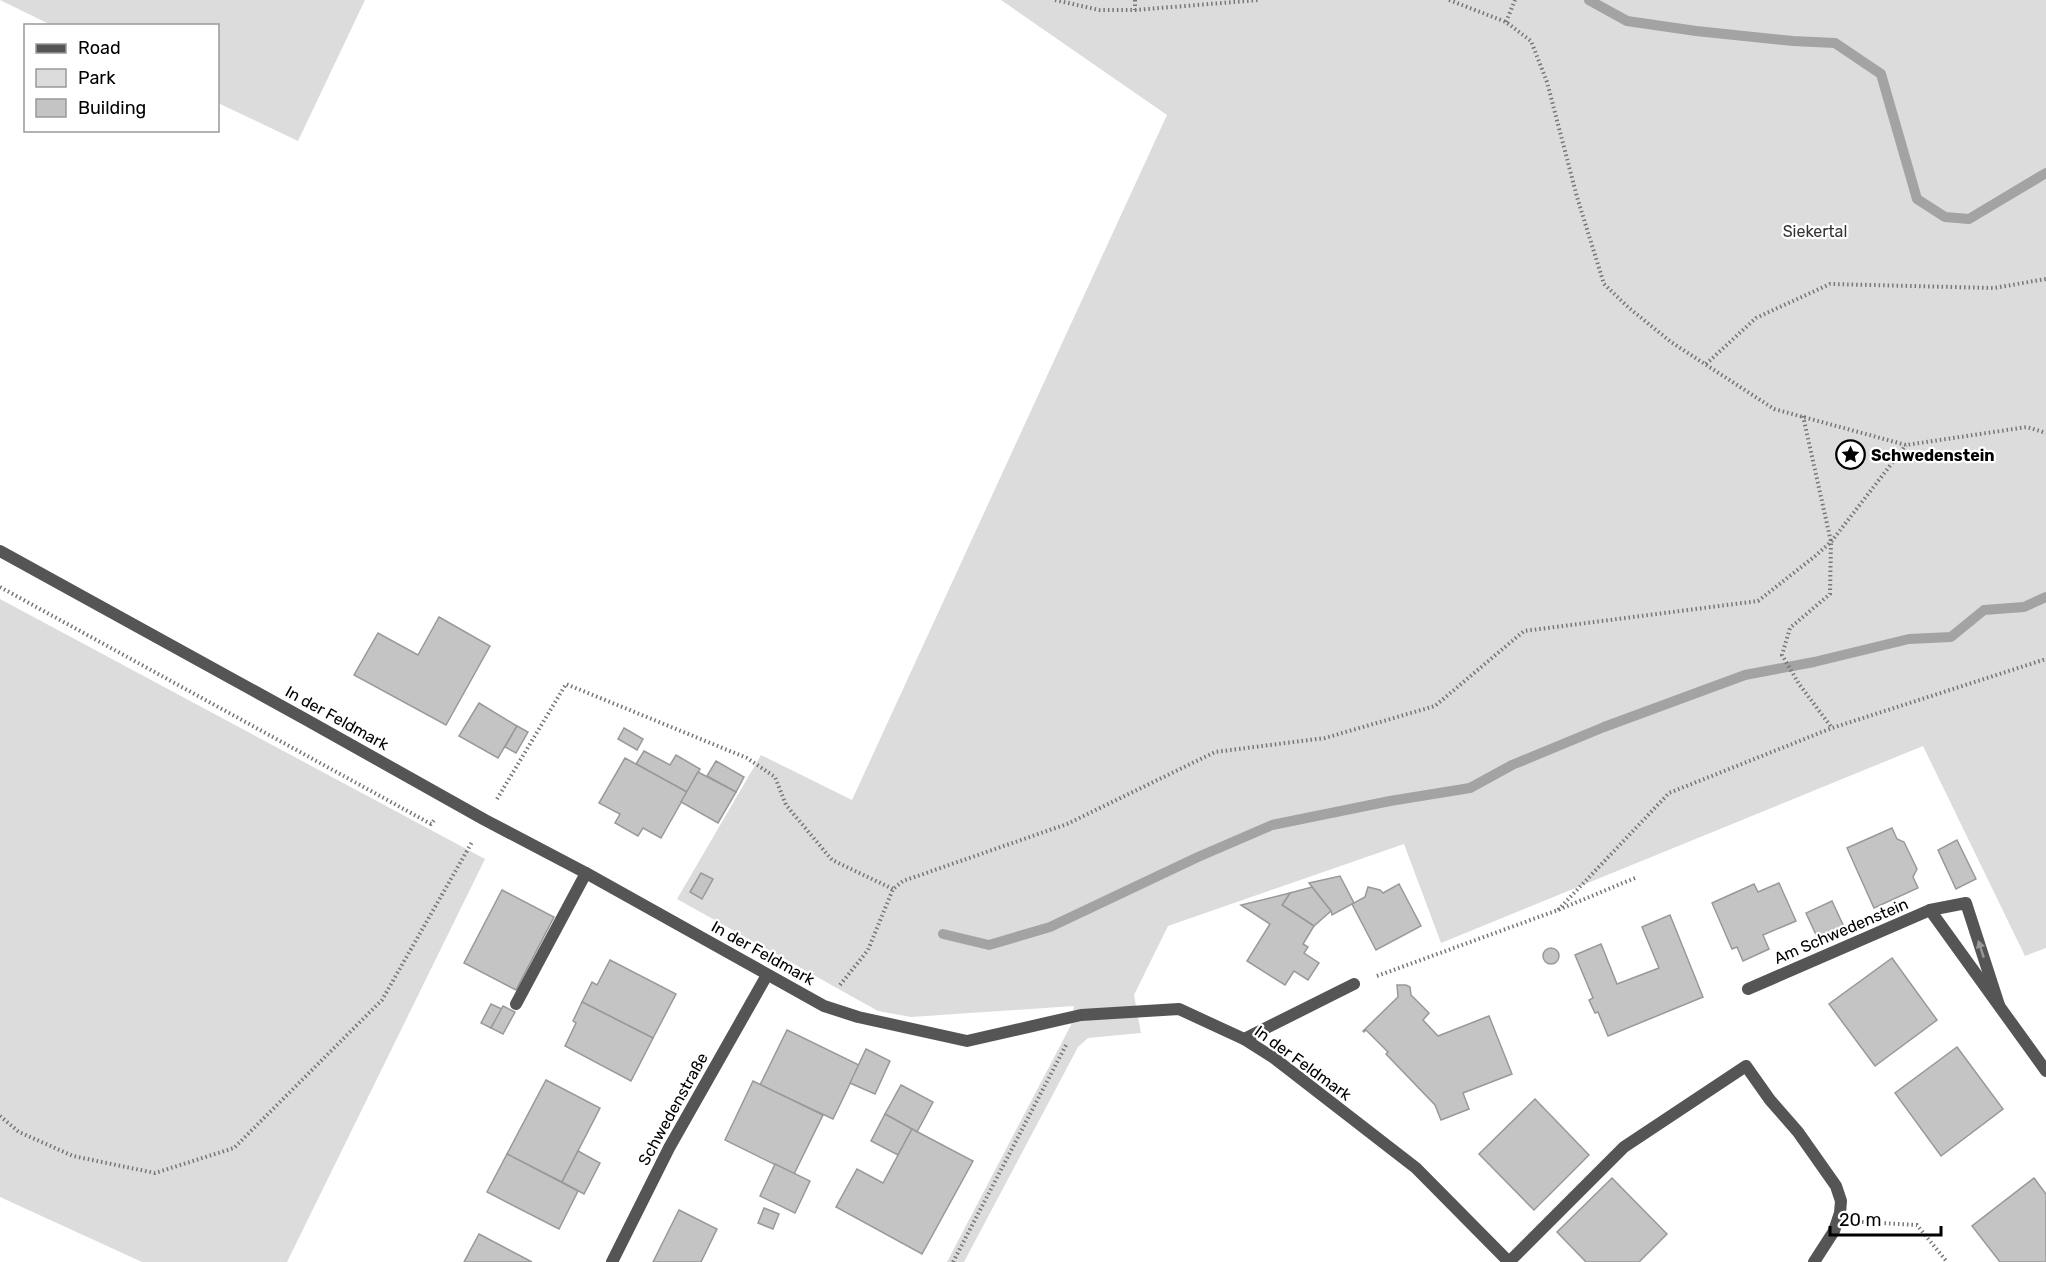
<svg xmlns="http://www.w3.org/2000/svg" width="2046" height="1262" viewBox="0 0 2046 1262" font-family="Rubik,sans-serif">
  <rect width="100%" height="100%" fill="#fff"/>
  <g fill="#dcdcdc">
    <path d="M 0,0 L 365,0 L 298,141 L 218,103 L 218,26 L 51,25 Z"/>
    <path d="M 1001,0 L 2046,0 L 2046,948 L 2025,956 L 1923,746 L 1441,943 L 1404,844 L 1168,926 L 1134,995 L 1141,1033 L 1088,1038 L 1078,1047 L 964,1262 L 947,1262 L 1071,1025 L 1074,1006 L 911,1017 L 878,1011 L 677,899 L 761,755 L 852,800 L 1167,115 Z"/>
    <path d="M 0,599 L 485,859 L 287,1262 L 142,1262 L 0,1197 Z"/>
  </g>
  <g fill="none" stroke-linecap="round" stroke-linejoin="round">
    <g stroke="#a3a3a3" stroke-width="10">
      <path d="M 1589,0 L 1627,21 L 1696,31 L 1793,41 L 1835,43 L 1881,74 L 1917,199 L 1945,217 L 1969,219 L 2046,173"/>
      <path d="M 943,934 L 989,945 L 1050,927 L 1198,857 L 1272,825 L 1390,801 L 1470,788 L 1512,765 L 1604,727 L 1745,675 L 1814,662 L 1909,639 L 1951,637 L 1984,610 L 2024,607 L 2046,597"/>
    </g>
  </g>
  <g fill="#c4c4c4" stroke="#999" stroke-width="1.5">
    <path d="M 439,617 L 490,646 L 446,725 L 354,675 L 378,633 L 418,655 Z"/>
    <path d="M 479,703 L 517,726 L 498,758 L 459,736 Z"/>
    <path d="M 517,726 L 528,732 L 516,753 L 505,747 Z"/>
    <path d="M 624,728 L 643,739 L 637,750 L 618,739 Z"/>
    <path d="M 644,751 L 670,765 L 676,755 L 700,769 L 687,792 L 636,764 Z"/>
    <path d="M 625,758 L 687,792 L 661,838 L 643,828 L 638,836 L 615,823 L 620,814 L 599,803 Z"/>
    <path d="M 716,761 L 744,777 L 736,792 L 707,776 Z"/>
    <path d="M 698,772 L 736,792 L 718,823 L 681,802 Z"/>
    <path d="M 1892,828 L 1897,839 L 1904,842 L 1917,869 L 1913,877 L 1918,888 L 1874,908 L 1847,848 Z"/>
    <path d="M 1957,840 L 1976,879 L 1956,889 L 1938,850 Z"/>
    <path d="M 701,873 L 713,879 L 702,899 L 690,892 Z"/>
    <path d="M 1340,876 L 1354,903 L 1332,915 L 1331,911 L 1309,883 Z"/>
    <path d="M 1779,883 L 1796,921 L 1763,935 L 1769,949 L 1743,961 L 1737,947 L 1732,949 L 1712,903 L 1754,884 L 1758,892 Z"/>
    <path d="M 1399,884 L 1421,926 L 1376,950 L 1352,904 L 1365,897 L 1368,887 L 1380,890 L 1383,893 Z"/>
    <path d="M 1312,887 L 1331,911 L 1314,926 L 1282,905 L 1290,893 Z"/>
    <path d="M 502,890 L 554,917 L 516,990 L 464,963 Z"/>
    <path d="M 1290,893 L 1282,905 L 1314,926 L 1303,944 L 1308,947 L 1304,953 L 1319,963 L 1308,980 L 1294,971 L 1285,985 L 1247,961 L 1270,924 L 1241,905 Z"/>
    <path d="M 1832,901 L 1844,927 L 1818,939 L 1806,913 Z"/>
    <path d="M 1670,915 L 1703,997 L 1608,1036 L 1598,1012 L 1595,1013 L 1589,1000 L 1593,998 L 1575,955 L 1601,944 L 1617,984 L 1659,968 L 1642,927 Z"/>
    <circle cx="1551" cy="956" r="8"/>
    <path d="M 1892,958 L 1937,1020 L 1875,1066 L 1829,1004 Z"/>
    <path d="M 610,960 L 676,994 L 653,1038 L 582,1002 L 592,982 L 597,985 Z"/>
    <path d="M 1397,985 L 1406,985 L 1410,987 L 1411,995 L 1429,1013 L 1423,1020 L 1438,1036 L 1489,1016 L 1512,1074 L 1463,1093 L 1469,1109 L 1441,1120 L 1435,1105 L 1386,1054 L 1388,1052 L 1366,1030 L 1364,1032 L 1363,1031 L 1398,997 Z"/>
    <path d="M 582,1002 L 653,1038 L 631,1081 L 565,1046 L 576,1023 L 573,1021 Z"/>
    <path d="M 491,1004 L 502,1009 L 491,1028 L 481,1023 Z"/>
    <path d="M 503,1006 L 515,1012 L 503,1034 L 491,1028 Z"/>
    <path d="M 787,1030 L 859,1065 L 833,1119 L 760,1085 Z"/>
    <path d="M 1957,1047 L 2003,1109 L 1941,1156 L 1895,1093 Z"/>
    <path d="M 866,1049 L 890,1061 L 875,1094 L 850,1083 Z"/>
    <path d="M 546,1080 L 600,1108 L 562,1182 L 507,1154 Z"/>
    <path d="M 753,1081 L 823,1115 L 794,1174 L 725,1140 Z"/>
    <path d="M 901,1085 L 933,1102 L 917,1132 L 885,1114 Z"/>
    <path d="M 1535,1099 L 1589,1155 L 1534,1210 L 1479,1154 Z"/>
    <path d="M 885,1114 L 912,1129 L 898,1155 L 871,1141 Z"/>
    <path d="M 912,1129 L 973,1161 L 922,1254 L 836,1207 L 857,1169 L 883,1183 Z"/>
    <path d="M 578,1151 L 600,1163 L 584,1194 L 562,1182 Z"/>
    <path d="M 507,1154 L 578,1191 L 559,1229 L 487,1192 Z"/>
    <path d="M 775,1164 L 810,1181 L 795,1213 L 760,1196 Z"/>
    <path d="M 1612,1178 L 1667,1234 L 1639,1262 L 1586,1262 L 1557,1232 Z"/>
    <path d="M 2034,1178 L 2046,1194 L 2046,1262 L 2000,1262 L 1972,1226 Z"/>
    <path d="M 764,1208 L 779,1214 L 773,1229 L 758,1223 Z"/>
    <path d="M 679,1210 L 717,1229 L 701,1262 L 653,1262 Z"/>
    <path d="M 479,1234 L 532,1262 L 464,1262 Z"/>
  </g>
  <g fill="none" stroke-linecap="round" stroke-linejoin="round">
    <g stroke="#777" stroke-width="4" stroke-dasharray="1.5 3" stroke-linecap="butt">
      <path d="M 1055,0 L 1099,10 L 1135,10 L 1259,0"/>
      <path d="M 1135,0 L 1135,10"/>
      <path d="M 1449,0 L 1506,22 L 1531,41 L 1547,82 L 1577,197 L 1604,284 L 1629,308 L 1671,342 L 1774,409 L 1906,445 L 2027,427 L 2046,433"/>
      <path d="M 1506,22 L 1515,0"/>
      <path d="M 1706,364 L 1756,318 L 1830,284 L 1994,288 L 2046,279"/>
      <path d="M 1803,416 L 1831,542 L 1830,594 L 1790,628 L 1782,655 L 1799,684 L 1832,728"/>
      <path d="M 0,587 L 431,824 L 435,819"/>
      <path d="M 497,799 L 566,684 L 747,758 L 775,777 L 786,805 L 832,860 L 893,889"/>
      <path d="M 1558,910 L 1669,793 L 1832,728 L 2046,659"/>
      <path d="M 1377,976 L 1558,910 L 1635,878"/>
      <path d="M 840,985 L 868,950 L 893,889 L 903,881 L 1067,824 L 1215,752 L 1325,738 L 1435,706 L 1524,631 L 1758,601 L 1814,557 L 1831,542 L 1906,445"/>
      <path d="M 0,1116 L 19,1132 L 73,1156 L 155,1173 L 234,1148 L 382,1000 L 472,842"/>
      <path d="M 1862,1222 L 1917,1225 L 1947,1262"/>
      <path d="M 953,1262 L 1066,1045"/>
    </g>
    <g stroke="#555" stroke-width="12">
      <path d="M 516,1004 L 586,873"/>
      <path d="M 1509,1262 L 1624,1147 L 1746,1066 L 1770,1100 L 1798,1132 L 1836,1186 L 1841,1201 L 1840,1213 L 1834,1231 L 1814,1262"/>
    </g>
    <g stroke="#555" stroke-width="12">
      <path d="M 0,551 L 305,719 L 485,820 L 586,873 L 824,1006 L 858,1017 L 967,1041 L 1081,1015 L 1179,1009 L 1244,1039 L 1274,1058 L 1416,1168 L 1509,1262"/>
      <path d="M 1930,910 L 2046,1071"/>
      <path d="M 1748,989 L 1930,910 L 1966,903 L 1999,1005"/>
      <path d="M 1244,1039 L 1354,984"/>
      <path d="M 612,1262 L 669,1148 L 767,975"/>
    </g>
  </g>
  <defs><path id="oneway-solid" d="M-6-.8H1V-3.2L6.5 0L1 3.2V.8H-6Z" transform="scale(1.5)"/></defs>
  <use fill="#999" href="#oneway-solid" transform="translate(1981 949) rotate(-108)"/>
  <defs>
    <symbol id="sight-ring" viewBox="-11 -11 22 22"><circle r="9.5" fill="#fff" stroke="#000" stroke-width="1.5"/><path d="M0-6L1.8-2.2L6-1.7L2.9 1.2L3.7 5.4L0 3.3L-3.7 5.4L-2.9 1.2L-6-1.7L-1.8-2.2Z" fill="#000"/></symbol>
  </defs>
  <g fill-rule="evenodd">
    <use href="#sight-ring" x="1834" y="438" width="33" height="33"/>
  </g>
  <g text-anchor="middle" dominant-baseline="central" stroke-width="4.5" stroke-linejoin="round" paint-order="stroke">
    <g font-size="16" fill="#333" stroke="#fff">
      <text x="1815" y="231">Siekertal</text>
    </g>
    <g font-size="16" font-weight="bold" fill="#000" stroke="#fff" text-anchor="start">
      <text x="1871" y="455">Schwedenstein</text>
    </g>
    <g font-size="16" fill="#000" stroke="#fff">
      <text transform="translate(337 718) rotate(29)">In der Feldmark</text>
      <text transform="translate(1841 931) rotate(-23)">Am Schwedenstein</text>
      <text transform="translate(763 953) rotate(29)">In der Feldmark</text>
      <text transform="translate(1303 1063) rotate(36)">In der Feldmark</text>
      <text transform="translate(673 1109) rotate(-61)">Schwedenstraße</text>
    </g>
  </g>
  <rect x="24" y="24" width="195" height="108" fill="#ffffff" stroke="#999999" stroke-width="1.5"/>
  <rect x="36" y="44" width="30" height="9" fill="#555555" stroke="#999999" stroke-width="1.5"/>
  <text x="78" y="54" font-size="18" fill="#000000">Road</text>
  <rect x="36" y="69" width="30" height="18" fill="#dcdcdc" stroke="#999999" stroke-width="1.5"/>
  <text x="78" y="84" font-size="18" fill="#000000">Park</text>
  <rect x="36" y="99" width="30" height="18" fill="#c4c4c4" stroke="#999999" stroke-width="1.5"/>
  <text x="78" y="114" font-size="18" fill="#000000">Building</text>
  <path d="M1830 1226v9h111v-9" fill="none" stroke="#000000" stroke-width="3"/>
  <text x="1839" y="1226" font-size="18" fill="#000000" stroke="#ffffff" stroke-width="4.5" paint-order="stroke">20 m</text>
</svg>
